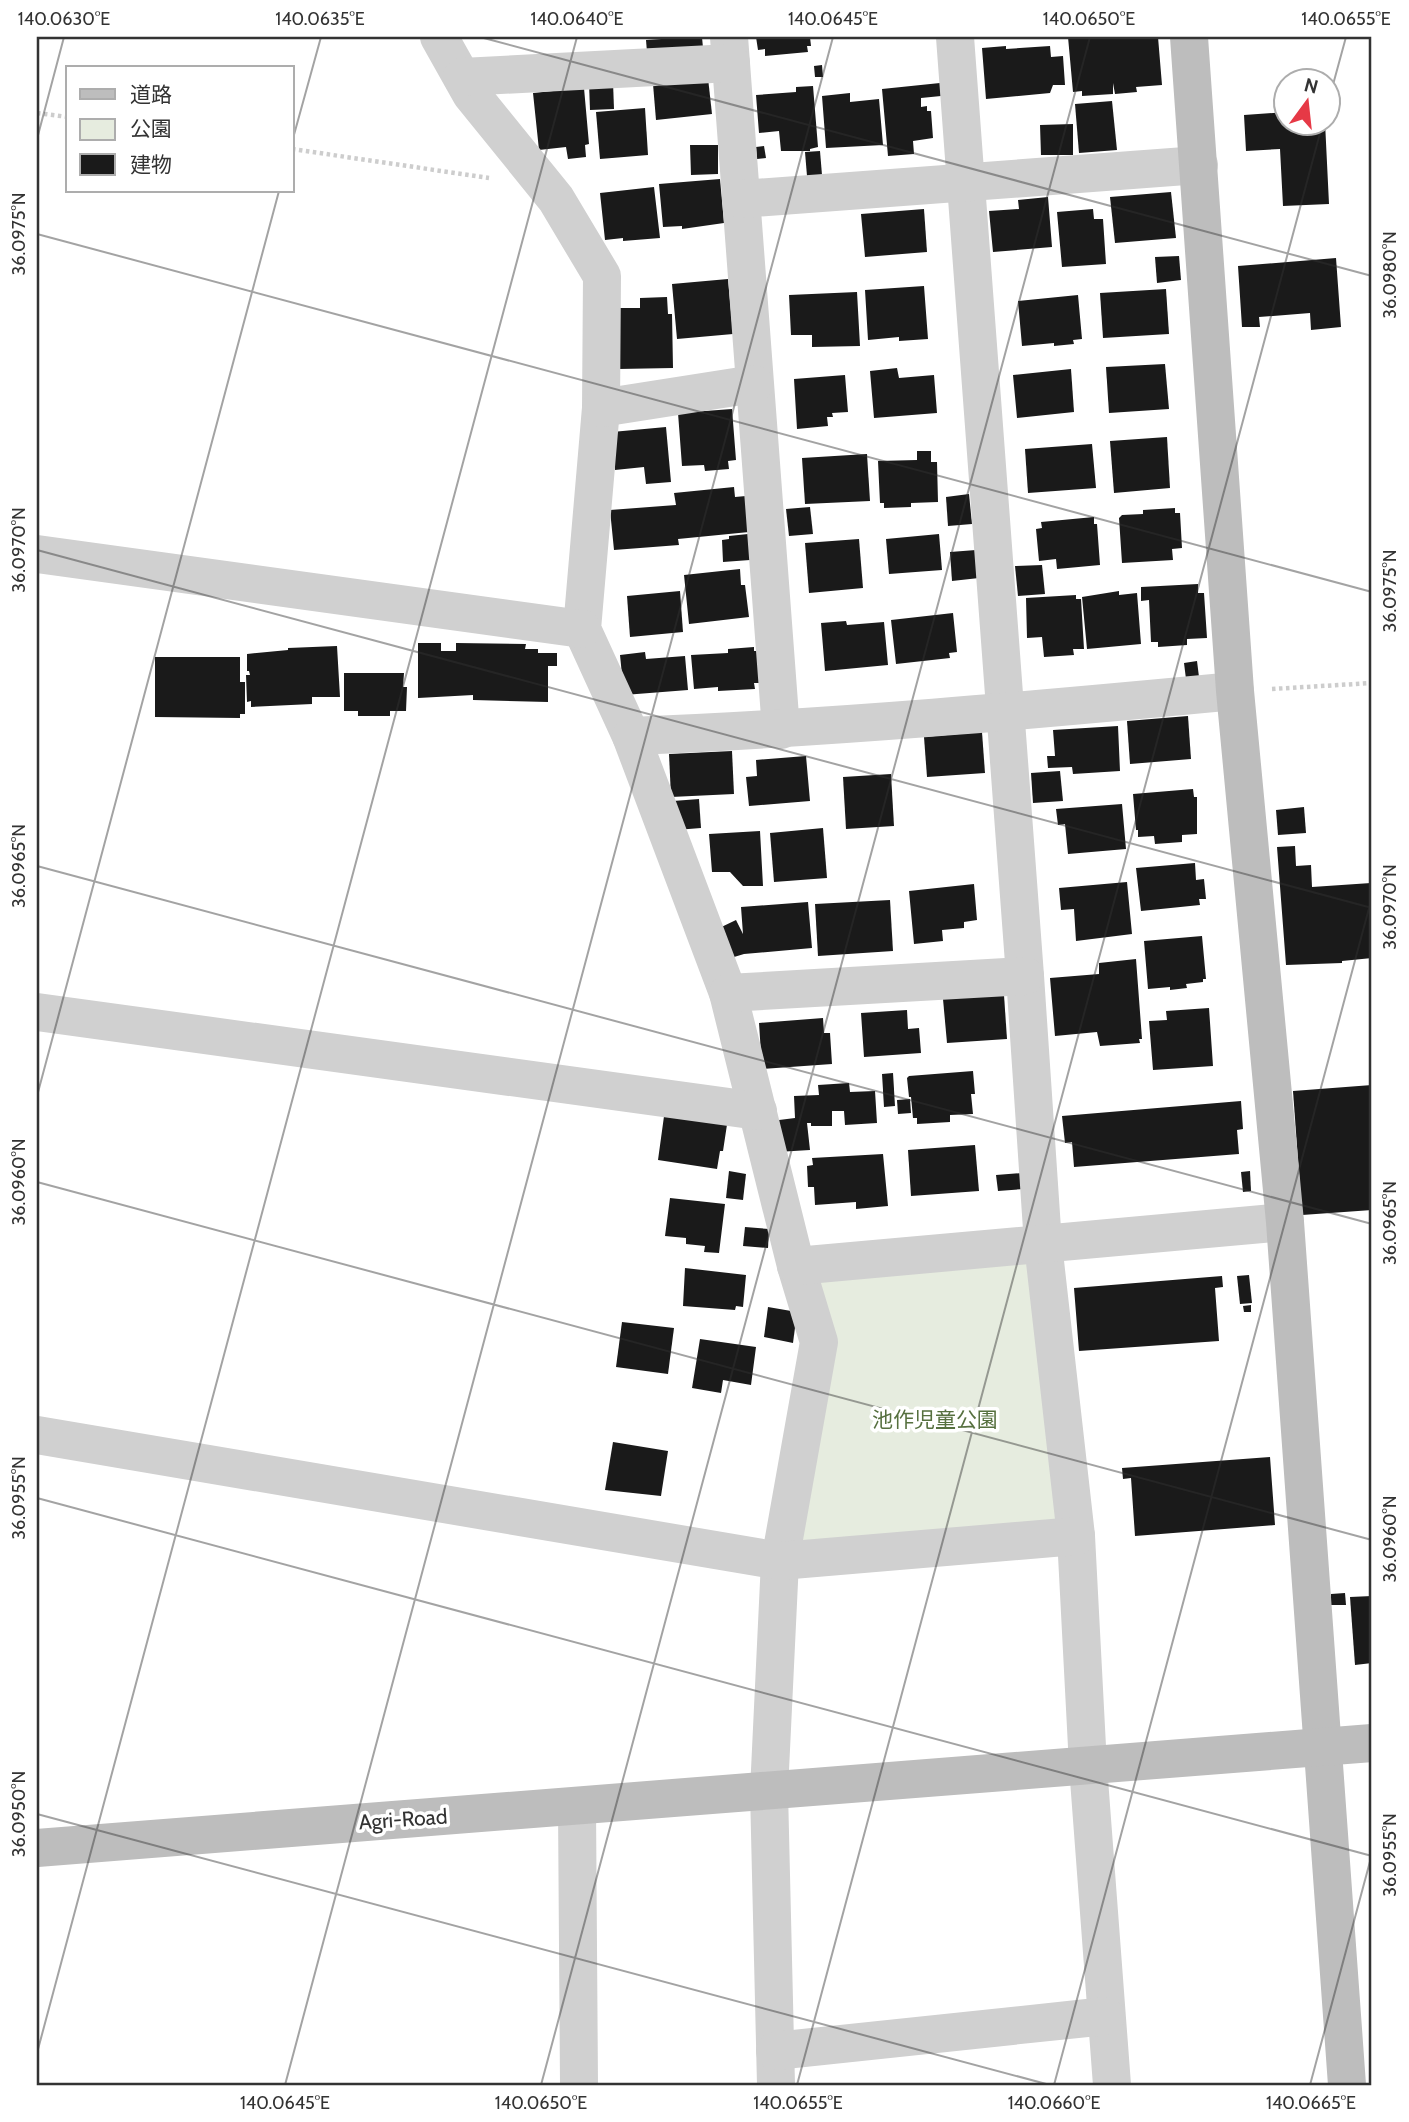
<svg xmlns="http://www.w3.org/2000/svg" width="1409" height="2122" viewBox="0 0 1409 2122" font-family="Cabin,'Noto Sans JP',sans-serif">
  <rect width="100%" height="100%" fill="#fff"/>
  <path fill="#e6ecdf" d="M 1043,1244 L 1076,1536 L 780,1561 L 819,1342 L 796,1266 Z"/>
  <g fill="#1a1a1a">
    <path d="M 692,37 L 702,37 L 703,48 L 647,52 L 646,40 Z"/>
    <path d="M 756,37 L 810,37 L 811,46 L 807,46 L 808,52 L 765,56 L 765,49 L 758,50 Z"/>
    <path d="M 1068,37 L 1158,37 L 1162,85 L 1136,87 L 1137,92 L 1115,94 L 1113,83 L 1113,94 L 1082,96 L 1082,91 L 1073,92 Z"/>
    <path d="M 1006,46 L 1006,49 L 1050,46 L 1051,57 L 1063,56 L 1065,85 L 1053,85 L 1050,93 L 986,99 L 982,48 Z"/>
    <path d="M 822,65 L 823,77 L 815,77 L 814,66 Z"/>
    <path d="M 708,78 L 712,114 L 656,120 L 653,84 Z"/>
    <path d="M 613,82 L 614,109 L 590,110 L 589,83 Z"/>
    <path d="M 940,83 L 941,96 L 921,98 L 921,107 L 927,106 L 927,111 L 931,111 L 933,138 L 913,141 L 914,154 L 888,156 L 882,89 Z"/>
    <path d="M 813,86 L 818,147 L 810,149 L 810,151 L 781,151 L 779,131 L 759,133 L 756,95 L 796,92 L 796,87 Z"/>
    <path d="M 584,88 L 589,144 L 585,145 L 586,157 L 568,159 L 566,147 L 539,150 L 533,93 Z"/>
    <path d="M 850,93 L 850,102 L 879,99 L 883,145 L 826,148 L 822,96 Z"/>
    <path d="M 1112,101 L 1117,150 L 1079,153 L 1075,104 Z"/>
    <path d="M 645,108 L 648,155 L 600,159 L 596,112 Z"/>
    <path d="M 1286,112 L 1286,122 L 1325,122 L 1329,204 L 1283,206 L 1280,149 L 1246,151 L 1244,115 Z"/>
    <path d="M 1073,124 L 1073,155 L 1041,155 L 1040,125 Z"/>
    <path d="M 690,145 L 718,145 L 718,174 L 691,175 Z"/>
    <path d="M 764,146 L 766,158 L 757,159 L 756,147 Z"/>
    <path d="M 820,151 L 822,175 L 807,176 L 805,152 Z"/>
    <path d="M 720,179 L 724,223 L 682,229 L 682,226 L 663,227 L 659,184 Z"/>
    <path d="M 654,187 L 660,238 L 623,241 L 623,238 L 605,240 L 600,193 Z"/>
    <path d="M 1171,192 L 1176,238 L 1115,243 L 1110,197 Z"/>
    <path d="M 1048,197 L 1052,247 L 993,252 L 989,211 L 1019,209 L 1018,200 Z"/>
    <path d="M 924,209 L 927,252 L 865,257 L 861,214 Z"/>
    <path d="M 1093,209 L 1094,219 L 1103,219 L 1106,264 L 1062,267 L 1057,212 Z"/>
    <path d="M 1179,256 L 1181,280 L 1157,283 L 1155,257 Z"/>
    <path d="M 1336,258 L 1341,327 L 1311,330 L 1310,313 L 1259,317 L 1260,327 L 1242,327 L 1238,266 Z"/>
    <path d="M 728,279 L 733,334 L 677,339 L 672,284 Z"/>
    <path d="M 924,286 L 928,339 L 899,341 L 899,337 L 868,340 L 865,290 Z"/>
    <path d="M 1166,289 L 1169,334 L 1103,338 L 1100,293 Z"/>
    <path d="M 857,292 L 860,346 L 812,347 L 812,335 L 791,335 L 789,295 Z"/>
    <path d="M 1078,295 L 1082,339 L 1073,340 L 1074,344 L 1054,346 L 1054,343 L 1022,346 L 1018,301 Z"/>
    <path d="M 667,297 L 668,314 L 672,314 L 673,368 L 618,369 L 617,308 L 640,308 L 640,298 Z"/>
    <path d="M 1165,364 L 1169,409 L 1109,413 L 1106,367 Z"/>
    <path d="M 897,368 L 899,378 L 934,375 L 937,413 L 874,418 L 870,371 Z"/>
    <path d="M 1071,369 L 1074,412 L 1017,418 L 1013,375 Z"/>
    <path d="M 845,375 L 848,412 L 832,413 L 833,417 L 827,417 L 828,426 L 797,429 L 794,379 Z"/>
    <path d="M 732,409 L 736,460 L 728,461 L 729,469 L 705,471 L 704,465 L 682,466 L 678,413 Z"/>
    <path d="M 666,427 L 671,482 L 646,484 L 644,467 L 615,470 L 612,432 Z"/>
    <path d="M 1167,437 L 1170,488 L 1114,493 L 1110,441 Z"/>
    <path d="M 1092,444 L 1096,488 L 1028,493 L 1025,449 Z"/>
    <path d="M 917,451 L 931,451 L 931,462 L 937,462 L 938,502 L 911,503 L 911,507 L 884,508 L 884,503 L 880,503 L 878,461 L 917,460 Z"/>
    <path d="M 867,454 L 870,501 L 805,504 L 802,458 Z"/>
    <path d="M 734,487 L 735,497 L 746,496 L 749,532 L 678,539 L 679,545 L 614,550 L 610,510 L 676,505 L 674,493 Z"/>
    <path d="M 969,494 L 972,524 L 948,526 L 946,497 Z"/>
    <path d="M 810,507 L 813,534 L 789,536 L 786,509 Z"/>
    <path d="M 1175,508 L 1175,513 L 1180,513 L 1182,548 L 1172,549 L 1173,560 L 1122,563 L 1119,518 L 1122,515 L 1143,514 L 1143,510 Z"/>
    <path d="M 1094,517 L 1094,524 L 1097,524 L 1100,565 L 1057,569 L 1056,559 L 1039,561 L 1036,529 L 1042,528 L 1041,522 Z"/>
    <path d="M 748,534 L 750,560 L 723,562 L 722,540 L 729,539 L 729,536 Z"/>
    <path d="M 939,534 L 942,570 L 889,574 L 886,539 Z"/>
    <path d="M 859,539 L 863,588 L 809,593 L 805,543 Z"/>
    <path d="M 976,550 L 979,578 L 952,581 L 950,552 Z"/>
    <path d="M 1042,565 L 1045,594 L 1018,596 L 1015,566 Z"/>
    <path d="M 740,569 L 741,585 L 745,585 L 749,617 L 689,624 L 684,575 Z"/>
    <path d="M 1198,584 L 1198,593 L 1204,593 L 1207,638 L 1187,639 L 1187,645 L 1158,647 L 1158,642 L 1151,642 L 1149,600 L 1141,601 L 1141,587 Z"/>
    <path d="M 680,591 L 683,632 L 630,637 L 627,596 Z"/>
    <path d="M 1119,591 L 1119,595 L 1137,593 L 1141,644 L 1087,649 L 1082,597 Z"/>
    <path d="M 1076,595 L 1076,599 L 1081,599 L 1084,649 L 1073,649 L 1074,655 L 1044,657 L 1042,637 L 1027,638 L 1026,598 Z"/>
    <path d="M 953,613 L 957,652 L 949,653 L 950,658 L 896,664 L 891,620 Z"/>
    <path d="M 846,621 L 847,625 L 884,622 L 888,665 L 825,671 L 821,623 Z"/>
    <path d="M 418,643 L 441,643 L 441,651 L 456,651 L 456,643 L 526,644 L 525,649 L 538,649 L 538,653 L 557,653 L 557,666 L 548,666 L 548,702 L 473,700 L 473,695 L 418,698 Z"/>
    <path d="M 337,646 L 340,697 L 312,697 L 312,704 L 251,707 L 251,701 L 247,702 L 246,675 L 250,675 L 249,671 L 247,671 L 247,654 L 288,650 L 288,648 Z"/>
    <path d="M 754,647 L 754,651 L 759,651 L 761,683 L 754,683 L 755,689 L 718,691 L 718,687 L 694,689 L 691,655 L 728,653 L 728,649 Z"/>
    <path d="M 645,652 L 646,659 L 685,656 L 688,690 L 624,695 L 620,655 Z"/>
    <path d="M 155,657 L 240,657 L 240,682 L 245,682 L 245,714 L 240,714 L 240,718 L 155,717 Z"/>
    <path d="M 1197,661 L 1199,677 L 1186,679 L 1184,663 Z"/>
    <path d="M 344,673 L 404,673 L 403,687 L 407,687 L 406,711 L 390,711 L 390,716 L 358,716 L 358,711 L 344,711 Z"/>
    <path d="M 1188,716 L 1191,759 L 1130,764 L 1127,721 Z"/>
    <path d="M 1118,726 L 1120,771 L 1073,774 L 1072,767 L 1048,768 L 1047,756 L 1055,756 L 1053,730 Z"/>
    <path d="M 982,732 L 985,773 L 927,777 L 924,737 Z"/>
    <path d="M 732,751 L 734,794 L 671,797 L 669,754 Z"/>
    <path d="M 806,756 L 810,801 L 749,806 L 746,777 L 757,776 L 756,760 Z"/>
    <path d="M 1060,771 L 1063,801 L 1033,803 L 1031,773 Z"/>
    <path d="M 891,774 L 894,826 L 846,829 L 843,777 Z"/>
    <path d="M 1193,789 L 1194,797 L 1197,797 L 1197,834 L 1182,835 L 1182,842 L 1155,844 L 1154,836 L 1138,837 L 1138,830 L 1136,830 L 1133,794 Z"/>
    <path d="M 699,799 L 701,828 L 676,830 L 673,801 Z"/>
    <path d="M 1122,804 L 1126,849 L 1068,854 L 1065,824 L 1058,825 L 1056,809 Z"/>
    <path d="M 1304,807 L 1306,833 L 1278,835 L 1276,810 Z"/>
    <path d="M 823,828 L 827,878 L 774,882 L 770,833 Z"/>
    <path d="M 760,831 L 763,886 L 743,886 L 730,872 L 712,872 L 709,834 Z"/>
    <path d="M 1295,846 L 1296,866 L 1311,865 L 1312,887 L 1371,883 L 1372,958 L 1342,961 L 1342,963 L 1286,965 L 1277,847 Z"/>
    <path d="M 1195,863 L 1196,880 L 1204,879 L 1206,899 L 1199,899 L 1200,905 L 1141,911 L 1136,868 Z"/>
    <path d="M 1127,882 L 1132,934 L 1076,941 L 1074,909 L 1061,910 L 1059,888 Z"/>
    <path d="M 974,884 L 977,920 L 964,922 L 964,928 L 942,930 L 943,941 L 914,944 L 909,891 Z"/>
    <path d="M 890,900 L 893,951 L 818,956 L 815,904 Z"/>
    <path d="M 808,902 L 812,948 L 744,954 L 724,960 L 711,932 L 736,920 L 743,934 L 741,907 Z"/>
    <path d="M 1202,936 L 1206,979 L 1203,979 L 1203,982 L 1186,984 L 1187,988 L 1170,990 L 1170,987 L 1148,989 L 1144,941 Z"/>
    <path d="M 1136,959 L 1142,1039 L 1139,1039 L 1140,1043 L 1100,1046 L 1097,1032 L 1055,1036 L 1050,978 L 1099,974 L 1099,963 Z"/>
    <path d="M 1004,995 L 1007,1039 L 947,1043 L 943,999 Z"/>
    <path d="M 1209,1008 L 1213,1066 L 1153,1070 L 1149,1021 L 1167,1020 L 1166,1011 Z"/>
    <path d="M 907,1010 L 908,1029 L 919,1028 L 921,1053 L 864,1057 L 861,1013 Z"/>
    <path d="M 823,1018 L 824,1033 L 830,1033 L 832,1064 L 762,1069 L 759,1023 Z"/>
    <path d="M 973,1071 L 975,1094 L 971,1094 L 973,1114 L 950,1115 L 950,1122 L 917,1124 L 917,1118 L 913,1118 L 911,1097 L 909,1097 L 907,1078 L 909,1076 Z"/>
    <path d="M 893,1073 L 895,1106 L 884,1107 L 882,1074 Z"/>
    <path d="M 849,1083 L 850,1092 L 875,1091 L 877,1123 L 845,1125 L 844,1111 L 832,1111 L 832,1126 L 811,1126 L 811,1123 L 807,1123 L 810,1150 L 777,1152 L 771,1121 L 795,1118 L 794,1096 L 819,1095 L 818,1085 Z"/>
    <path d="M 1372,1085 L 1372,1210 L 1302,1215 L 1293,1091 Z"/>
    <path d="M 910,1099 L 911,1113 L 898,1114 L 897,1100 Z"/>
    <path d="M 1241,1101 L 1243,1129 L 1237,1130 L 1239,1154 L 1074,1167 L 1072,1142 L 1065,1143 L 1062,1116 Z"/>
    <path d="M 665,1109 L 728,1118 L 723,1151 L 720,1151 L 717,1169 L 658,1160 Z"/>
    <path d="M 975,1145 L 979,1191 L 911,1196 L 908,1150 Z"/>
    <path d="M 883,1154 L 888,1206 L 856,1209 L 856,1202 L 815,1205 L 814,1187 L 808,1187 L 807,1166 L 813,1165 L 812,1158 Z"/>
    <path d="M 729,1171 L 746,1174 L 743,1200 L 726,1198 Z"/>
    <path d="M 1250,1171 L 1251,1191 L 1243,1192 L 1241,1172 Z"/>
    <path d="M 1023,1173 L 1024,1189 L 998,1191 L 996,1175 Z"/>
    <path d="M 670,1198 L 725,1204 L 719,1253 L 704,1252 L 705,1246 L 686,1244 L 686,1238 L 665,1236 Z"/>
    <path d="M 745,1227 L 769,1229 L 768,1248 L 743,1246 Z"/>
    <path d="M 685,1268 L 746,1275 L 743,1307 L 736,1306 L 735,1310 L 683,1306 Z"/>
    <path d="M 1249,1275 L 1252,1303 L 1240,1304 L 1237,1276 Z"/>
    <path d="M 1222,1276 L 1223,1287 L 1215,1288 L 1219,1341 L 1079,1351 L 1074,1288 Z"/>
    <path d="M 1251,1305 L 1251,1312 L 1244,1312 L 1243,1306 Z"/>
    <path d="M 768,1307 L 797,1312 L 793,1343 L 764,1337 Z"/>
    <path d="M 622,1322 L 674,1328 L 668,1374 L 616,1367 Z"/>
    <path d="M 700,1339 L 756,1347 L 751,1385 L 723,1380 L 721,1393 L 692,1388 Z"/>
    <path d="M 613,1442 L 668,1451 L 661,1496 L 605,1490 Z"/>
    <path d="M 1270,1457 L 1275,1525 L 1135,1536 L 1131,1478 L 1123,1479 L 1122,1468 Z"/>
    <path d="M 1345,1593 L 1346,1605 L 1331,1605 L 1331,1594 Z"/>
    <path d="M 1372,1596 L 1372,1663 L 1355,1665 L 1350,1597 Z"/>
  </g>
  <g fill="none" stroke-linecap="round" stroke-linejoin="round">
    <g stroke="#cdcdcd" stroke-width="4.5" stroke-dasharray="3.5 3.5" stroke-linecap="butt">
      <path d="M 37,113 L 68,117"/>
      <path d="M 292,149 L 489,178"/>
      <path d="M 1272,689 L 1372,683"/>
    </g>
    <g stroke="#d0d0d0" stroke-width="38">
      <path d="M 439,37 L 471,94 L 556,199 L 602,276 L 601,408 L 582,629 L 631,736 L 728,993 L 796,1266 L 819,1342 L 780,1561 L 769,1791 L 776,2085"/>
      <path d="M 729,37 L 781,730"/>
      <path d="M 955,37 L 1025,976 L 1043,1244 L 1076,1536 L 1088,1766 L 1112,2085"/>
      <path d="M 462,77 L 731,63"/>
      <path d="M 741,199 L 1199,165"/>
      <path d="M 601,408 L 754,384"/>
      <path d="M 37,554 L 582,629"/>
      <path d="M 631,736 C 833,728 1034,710 1235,691"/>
      <path d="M 728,993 L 1025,976"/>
      <path d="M 37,1012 L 758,1111"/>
      <path d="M 796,1266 L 1285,1222"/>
      <path d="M 37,1435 L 780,1561 L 1076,1536"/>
      <path d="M 577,1806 L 579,2085"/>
      <path d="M 775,2051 L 1106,2016"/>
    </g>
    <g stroke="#bdbdbd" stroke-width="38">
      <path d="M 1189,37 L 1235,691 L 1285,1222 L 1347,2085"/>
      <path d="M 37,1848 L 1372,1743"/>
    </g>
  </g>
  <path fill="none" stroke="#333" stroke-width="2" stroke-opacity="0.45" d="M 480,37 L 1372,276M 1328,103 L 1346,37M 37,139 L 64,37M 292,142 L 321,37M 37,234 L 1372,592M 37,550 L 1372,908M 37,866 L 1372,1224M 37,1096 L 279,191M 37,1182 L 1372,1540M 37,1498 L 1372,1856M 37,1814 L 1050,2085M 37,2053 L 577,37M 285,2085 L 833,37M 541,2085 L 1090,37M 797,2085 L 1323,122M 1054,2085 L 1372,897M 1310,2085 L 1372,1854"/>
  <g text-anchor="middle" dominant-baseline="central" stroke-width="7" stroke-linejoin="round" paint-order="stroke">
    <g font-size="21" fill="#56703f" stroke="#fff">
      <text x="935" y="1419">池作児童公園</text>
    </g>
    <g font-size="21" fill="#333" stroke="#fff">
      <text transform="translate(403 1819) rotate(-4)">Agri-Road</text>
    </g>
  </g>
  <rect width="1409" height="2122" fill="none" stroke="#ffffff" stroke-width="77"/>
  <rect x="66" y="66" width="228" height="126" fill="#ffffff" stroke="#adadad" stroke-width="2"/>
  <rect x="80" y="89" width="35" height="10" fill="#bdbdbd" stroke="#adadad" stroke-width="2"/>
  <text x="130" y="102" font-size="21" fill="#333333">道路</text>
  <rect x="80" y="119" width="35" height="21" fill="#e6ecdf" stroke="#adadad" stroke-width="2"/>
  <text x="130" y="136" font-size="21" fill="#333333">公園</text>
  <rect x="80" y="154" width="35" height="21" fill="#1a1a1a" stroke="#adadad" stroke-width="2"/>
  <text x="130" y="172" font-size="21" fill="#333333">建物</text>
  <g transform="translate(1307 102) rotate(15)"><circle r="33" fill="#ffffff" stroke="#adadad" stroke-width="2"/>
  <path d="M0-5L12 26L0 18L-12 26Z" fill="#e63946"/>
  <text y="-10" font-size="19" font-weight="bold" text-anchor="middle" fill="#333333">N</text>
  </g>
  <rect x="38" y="38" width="1332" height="2046" fill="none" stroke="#333" stroke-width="2.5"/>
  <g font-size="18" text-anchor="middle" fill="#333">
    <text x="64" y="25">140.0630°E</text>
    <text x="320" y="25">140.0635°E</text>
    <text x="577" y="25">140.0640°E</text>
    <text x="833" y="25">140.0645°E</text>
    <text x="1089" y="25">140.0650°E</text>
    <text x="1346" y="25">140.0655°E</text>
    <text transform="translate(19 234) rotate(-90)" y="6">36.0975°N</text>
    <text transform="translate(1390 275) rotate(-90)" y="6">36.0980°N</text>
    <text transform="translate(19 550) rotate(-90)" y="6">36.0970°N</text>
    <text transform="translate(1390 591) rotate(-90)" y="6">36.0975°N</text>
    <text transform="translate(19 866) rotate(-90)" y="6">36.0965°N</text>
    <text transform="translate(1390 907) rotate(-90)" y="6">36.0970°N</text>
    <text transform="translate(19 1182) rotate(-90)" y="6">36.0960°N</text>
    <text transform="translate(1390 1223) rotate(-90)" y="6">36.0965°N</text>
    <text transform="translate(19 1498) rotate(-90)" y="6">36.0955°N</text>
    <text transform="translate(1390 1539) rotate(-90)" y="6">36.0960°N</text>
    <text transform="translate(19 1814) rotate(-90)" y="6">36.0950°N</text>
    <text transform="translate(1390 1855) rotate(-90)" y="6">36.0955°N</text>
    <text x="285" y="2109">140.0645°E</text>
    <text x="541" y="2109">140.0650°E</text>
    <text x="798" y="2109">140.0655°E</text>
    <text x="1054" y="2109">140.0660°E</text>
    <text x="1311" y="2109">140.0665°E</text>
  </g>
</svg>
